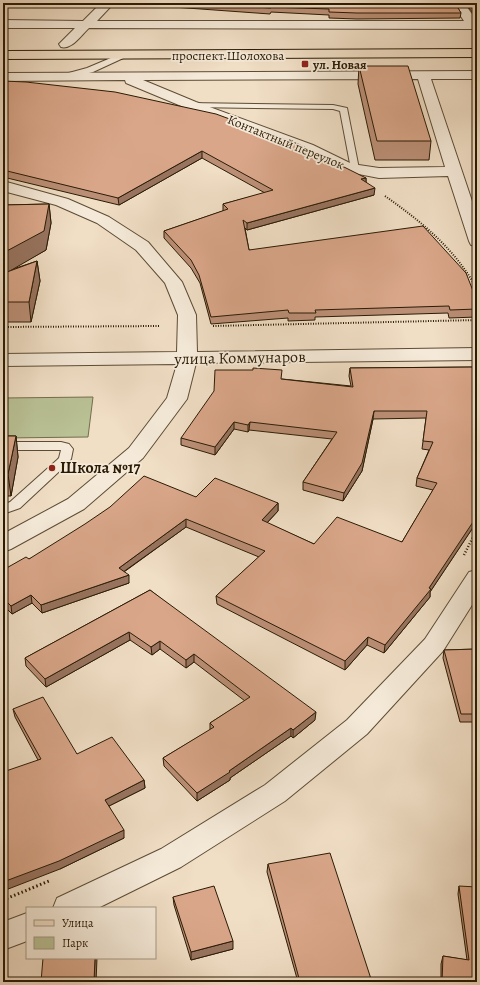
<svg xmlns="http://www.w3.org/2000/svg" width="480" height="985" viewBox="0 0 480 985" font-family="Alegreya,serif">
  <rect width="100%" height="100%" fill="#f0dec5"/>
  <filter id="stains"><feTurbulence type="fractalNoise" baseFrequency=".005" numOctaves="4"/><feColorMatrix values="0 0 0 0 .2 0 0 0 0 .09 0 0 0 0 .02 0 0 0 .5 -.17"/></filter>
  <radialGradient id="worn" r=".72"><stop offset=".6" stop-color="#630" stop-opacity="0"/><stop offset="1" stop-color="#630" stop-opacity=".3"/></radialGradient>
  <path fill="#b9c195" stroke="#726e4d" d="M 93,397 L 88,437 L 3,438 L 3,398 Z"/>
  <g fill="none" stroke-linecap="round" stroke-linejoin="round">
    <defs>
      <g id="service">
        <path d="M 125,52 L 128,52 L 132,54 L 93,72 L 68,78 L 64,76 L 65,74 L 87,68 Z"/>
        <path d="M 188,103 L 333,105 L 347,108 L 359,169 L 355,172 L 351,169 L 340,111 L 333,109 L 191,107 L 188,107 Z"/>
        <path d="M 3,442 L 61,442 L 69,444 L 73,449 L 71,459 L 65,466 L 20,508 L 3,514 L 3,505 L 10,502 L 57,460 L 59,458 L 61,450 L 3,450 Z"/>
      </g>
      <g id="minor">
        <path d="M 101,3 L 114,3 L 97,21 L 464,21 L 452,3 L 464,3 L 477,21 L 477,29 L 89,28 C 81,35 72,50 61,47 L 59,44 L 75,28 L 3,28 L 3,20 L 83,21 Z"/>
        <path d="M 477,71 L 477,79 L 431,79 L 477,216 L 477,246 L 471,245 L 469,241 L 448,176 L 379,178 L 343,171 L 303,151 L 186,108 L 126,83 L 125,80 L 3,81 L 3,73 ZM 418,79 L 445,167 L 379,168 L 352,164 L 313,145 L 196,102 L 143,80 Z"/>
        <path d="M 3,181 L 68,199 L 109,217 L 148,242 L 182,282 L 196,315 L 197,352 L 477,348 L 477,360 L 196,363 L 187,399 L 143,458 L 84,509 L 11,549 L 3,552 L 3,534 L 68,499 L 129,448 L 167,398 L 177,364 L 3,366 L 3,354 L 177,352 L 178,315 L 165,283 L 136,250 L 97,223 L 56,205 L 3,191 Z"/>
        <path d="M 477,570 L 477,597 L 443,651 L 367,734 L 285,801 L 181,867 L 98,908 L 53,908 L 57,898 L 161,849 L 265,785 L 347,720 L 425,639 L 469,572 Z"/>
        <path d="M 27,913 L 27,941 L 3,950 L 3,922 Z"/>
      </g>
      <path id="primary" d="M 477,49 L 477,57 L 3,59 L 3,51 Z"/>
    </defs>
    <use href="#service" stroke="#5c4c35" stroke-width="2"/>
    <use href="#minor" stroke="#5c4c35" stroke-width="2"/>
    <use href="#primary" stroke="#2a1b05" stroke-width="2"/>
    <g stroke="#2a1b05" stroke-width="2" stroke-dasharray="1 1.5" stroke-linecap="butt">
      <path d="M 385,196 C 422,222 455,249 477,289"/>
      <path d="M 213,326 L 477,320"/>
      <path d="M 3,327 L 160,326"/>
    </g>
    <path stroke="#2a1b05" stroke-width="2.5" stroke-dasharray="1 2" stroke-linecap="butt" d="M 464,555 L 477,529"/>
    <path stroke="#2a1b05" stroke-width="3" stroke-dasharray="1.5 2.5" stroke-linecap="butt" d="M 3,900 L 49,881"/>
    <use href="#service" fill="#f5ead9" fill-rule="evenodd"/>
    <use href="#minor" fill="#f5ead9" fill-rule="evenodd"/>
    <use href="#primary" fill="#f0dec5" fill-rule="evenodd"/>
  </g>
  <g fill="#bb8f76" stroke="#2a1b05">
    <path d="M 153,3 L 455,3 L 461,13 L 460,18 L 357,19 L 329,18 L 329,15 L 271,12 L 270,14 L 159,6 L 159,3 Z"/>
    <path d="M 465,3 L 477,3 L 477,18 Z"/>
    <path d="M 359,66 L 431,141 L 429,160 L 375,160 L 358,84 Z"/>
    <path d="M 3,81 L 366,178 L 366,182 L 374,195 L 247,230 L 245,228 L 249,250 L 477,301 L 477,317 L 449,318 L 448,313 L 315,317 L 315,320 L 288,321 L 288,318 L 211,324 L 200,283 L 191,268 L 164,238 L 164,231 L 223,211 L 223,204 L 265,193 L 202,158 L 119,205 L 3,177 Z"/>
    <path d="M 49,204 L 51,223 L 46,250 L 10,270 L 37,261 L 40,281 L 31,322 L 3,322 L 3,205 Z"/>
    <path d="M 477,367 L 477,518 L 474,526 L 430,592 L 430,597 L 384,653 L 367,645 L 345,670 L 217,604 L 216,596 L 259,557 L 186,527 L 124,572 L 129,583 L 42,613 L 32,603 L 12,614 L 3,605 L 3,570 L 29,559 L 196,497 L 278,503 L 278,511 L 267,523 L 314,544 L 402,542 L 433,490 L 416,486 L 417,478 L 429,450 L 422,449 L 426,418 L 373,419 L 362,471 L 343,501 L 303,490 L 303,482 L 332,439 L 249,430 L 248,432 L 234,429 L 215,455 L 181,445 L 181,438 L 282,379 L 351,386 L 349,376 L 350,368 Z"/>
    <path d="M 3,436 L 16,436 L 18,457 L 11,496 L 3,496 Z"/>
    <path d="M 150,590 L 315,720 L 293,738 L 291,736 L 230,778 L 230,780 L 197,801 L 164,766 L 163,758 L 210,730 L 210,723 L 245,701 L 194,662 L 186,668 L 160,649 L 152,655 L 130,640 L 46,687 L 26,666 L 25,658 Z"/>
    <path d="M 477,649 L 477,722 L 460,722 L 443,658 L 444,650 Z"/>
    <path d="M 13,709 L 77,754 L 144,780 L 145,788 L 109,806 L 124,838 L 60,869 L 38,760 L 15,717 Z"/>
    <path d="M 268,864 L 372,982 L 298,982 L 267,872 Z"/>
    <path d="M 459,886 L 477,982 L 441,982 L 441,964 L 443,956 L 467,960 L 458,894 Z"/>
    <path d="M 173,897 L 233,949 L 191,960 L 174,905 Z"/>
  </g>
  <g fill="#987460" stroke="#2a1b05">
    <path d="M 202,151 L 202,158 L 119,205 L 118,198 Z"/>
    <path d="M 366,178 L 366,184 L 361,179 Z"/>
    <path d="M 375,188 L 374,195 L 247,230 L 247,223 Z"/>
    <path d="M 49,204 L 51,223 L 46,250 L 3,275 L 3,253 Z"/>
    <path d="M 37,261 L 40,281 L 31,322 L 29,302 Z"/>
    <path d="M 374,411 L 373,419 L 362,471 L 343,501 L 344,493 Z"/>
    <path d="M 234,422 L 234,429 L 215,455 L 215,447 Z"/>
    <path d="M 250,422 L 249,430 L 248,432 L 248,425 Z"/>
    <path d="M 16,436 L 18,457 L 11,496 L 8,474 Z"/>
    <path d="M 278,503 L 278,511 L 262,528 L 262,520 Z"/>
    <path d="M 477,513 L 477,518 L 474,526 L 430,592 L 430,597 L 384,653 L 385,645 L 429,588 Z"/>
    <path d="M 186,519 L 186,527 L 119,575 L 119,568 Z"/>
    <path d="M 129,575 L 129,583 L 42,613 L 41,605 Z"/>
    <path d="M 31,595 L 32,603 L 12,614 L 11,606 Z"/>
    <path d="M 129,632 L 130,640 L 46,687 L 45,679 Z"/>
    <path d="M 368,637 L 367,645 L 345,670 L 345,661 Z"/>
    <path d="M 160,641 L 160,649 L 152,655 L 151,647 Z"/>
    <path d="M 194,654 L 194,662 L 186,668 L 186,660 Z"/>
    <path d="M 316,712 L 315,720 L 293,738 L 293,730 Z"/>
    <path d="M 291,728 L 291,736 L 230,778 L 230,780 L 197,801 L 197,793 L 229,771 Z"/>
    <path d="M 144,780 L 145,788 L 105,808 L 105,800 Z"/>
    <path d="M 124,830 L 124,838 L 60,869 L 3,891 L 3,882 Z"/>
    <path d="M 233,941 L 233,949 L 191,960 L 191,952 Z"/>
    <path d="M 95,958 L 97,958 L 96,982 L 94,982 Z"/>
  </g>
  <g fill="#d9a689" stroke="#2a1b05">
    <path d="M 194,3 L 455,3 L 461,13 L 357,13 L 329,12 L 329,9 L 271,7 L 271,8 Z"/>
    <path d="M 470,3 L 477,3 L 477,12 Z"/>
    <path d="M 359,66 L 408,66 L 431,141 L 377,141 Z"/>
    <path d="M 3,81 L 26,82 L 115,92 L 216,114 L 298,144 L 366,178 L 361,179 L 375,188 L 247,223 L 243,220 L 249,250 L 423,226 L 466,273 L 477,301 L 477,309 L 450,310 L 449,306 L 315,310 L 316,313 L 289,313 L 288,310 L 211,317 L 199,275 L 191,260 L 164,231 L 228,209 L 223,204 L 273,190 L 202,151 L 118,198 L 3,170 Z"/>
    <path d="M 49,204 L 44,231 L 3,253 L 3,205 Z"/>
    <path d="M 37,261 L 29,302 L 3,302 L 3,263 L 7,272 Z"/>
    <path d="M 477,367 L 477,513 L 475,519 L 429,588 L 431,589 L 385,645 L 368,637 L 345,661 L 216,596 L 265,551 L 186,519 L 119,568 L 129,575 L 41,605 L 31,595 L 11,606 L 3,598 L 3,570 L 26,557 L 29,559 L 85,524 L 110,507 L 144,476 L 196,497 L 215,478 L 278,503 L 262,520 L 314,544 L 337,517 L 402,542 L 437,483 L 417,478 L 433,442 L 423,441 L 427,411 L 374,411 L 362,463 L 344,493 L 303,482 L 337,432 L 250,422 L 248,425 L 234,422 L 215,447 L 181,438 L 214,391 L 215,370 L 253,370 L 253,368 L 282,370 L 281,379 L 353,387 L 350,368 Z"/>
    <path d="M 3,436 L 16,436 L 8,474 L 3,474 Z"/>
    <path d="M 150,590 L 316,712 L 293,730 L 291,728 L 229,771 L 230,772 L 197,793 L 163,758 L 214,727 L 210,723 L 250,697 L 194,654 L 186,660 L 160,641 L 151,647 L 129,632 L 45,679 L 25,658 Z"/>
    <path d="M 477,649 L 477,714 L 461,714 L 444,650 Z"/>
    <path d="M 43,697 L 77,754 L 112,737 L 144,780 L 105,800 L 124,830 L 59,861 L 3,882 L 3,772 L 41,759 L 13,709 Z"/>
    <path d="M 330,853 L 372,982 L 300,982 L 268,864 Z"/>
    <path d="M 214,886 L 233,941 L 191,952 L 173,897 Z"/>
    <path d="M 459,886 L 477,887 L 477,982 L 442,982 L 443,956 L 469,960 Z"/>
    <path d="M 43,958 L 95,958 L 94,982 L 41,982 Z"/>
  </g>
  <g fill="#8f2418" stroke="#f5ead9" stroke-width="1.5">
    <rect x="301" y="60" width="8" height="8" rx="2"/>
    <circle cx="52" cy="468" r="4"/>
  </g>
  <g text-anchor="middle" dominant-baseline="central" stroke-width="3.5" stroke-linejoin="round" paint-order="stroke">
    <g font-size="13" fill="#2a1b05" stroke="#f5ead9">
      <text x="228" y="55">проспект Шолохова</text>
      <text transform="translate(286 142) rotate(22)">Контактный переулок</text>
    </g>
    <g font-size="13" font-weight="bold" fill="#2a1b05" stroke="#f5ead9" text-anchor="start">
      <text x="313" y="64">ул. Новая</text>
    </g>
    <g font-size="16" fill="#2a1b05" stroke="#f5ead9">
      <text transform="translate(240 358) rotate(-1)">улица Коммунаров</text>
    </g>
    <g font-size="16" font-weight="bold" fill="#2a1b05" stroke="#f5ead9" text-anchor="start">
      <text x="60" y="468">Школа №17</text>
    </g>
  </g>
  <rect width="480" height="985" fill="none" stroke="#f0dec5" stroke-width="16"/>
  <rect x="4" y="4" width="472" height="977" fill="none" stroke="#2a1b05" stroke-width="2"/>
  <rect x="8" y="8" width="464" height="969" fill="none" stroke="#2a1b05"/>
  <rect x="26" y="907" width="130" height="52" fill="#f5ead9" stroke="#a49784"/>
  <rect x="34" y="920" width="20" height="6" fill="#f0dec5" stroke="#a49784"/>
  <text x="62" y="927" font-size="12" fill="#2a1b05">Улица</text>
  <rect x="34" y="937" width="20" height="12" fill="#b9c195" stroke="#a49784"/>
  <text x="62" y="947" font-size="12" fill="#2a1b05">Парк</text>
  <rect width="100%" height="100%" filter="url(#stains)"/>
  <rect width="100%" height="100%" fill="url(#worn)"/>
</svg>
